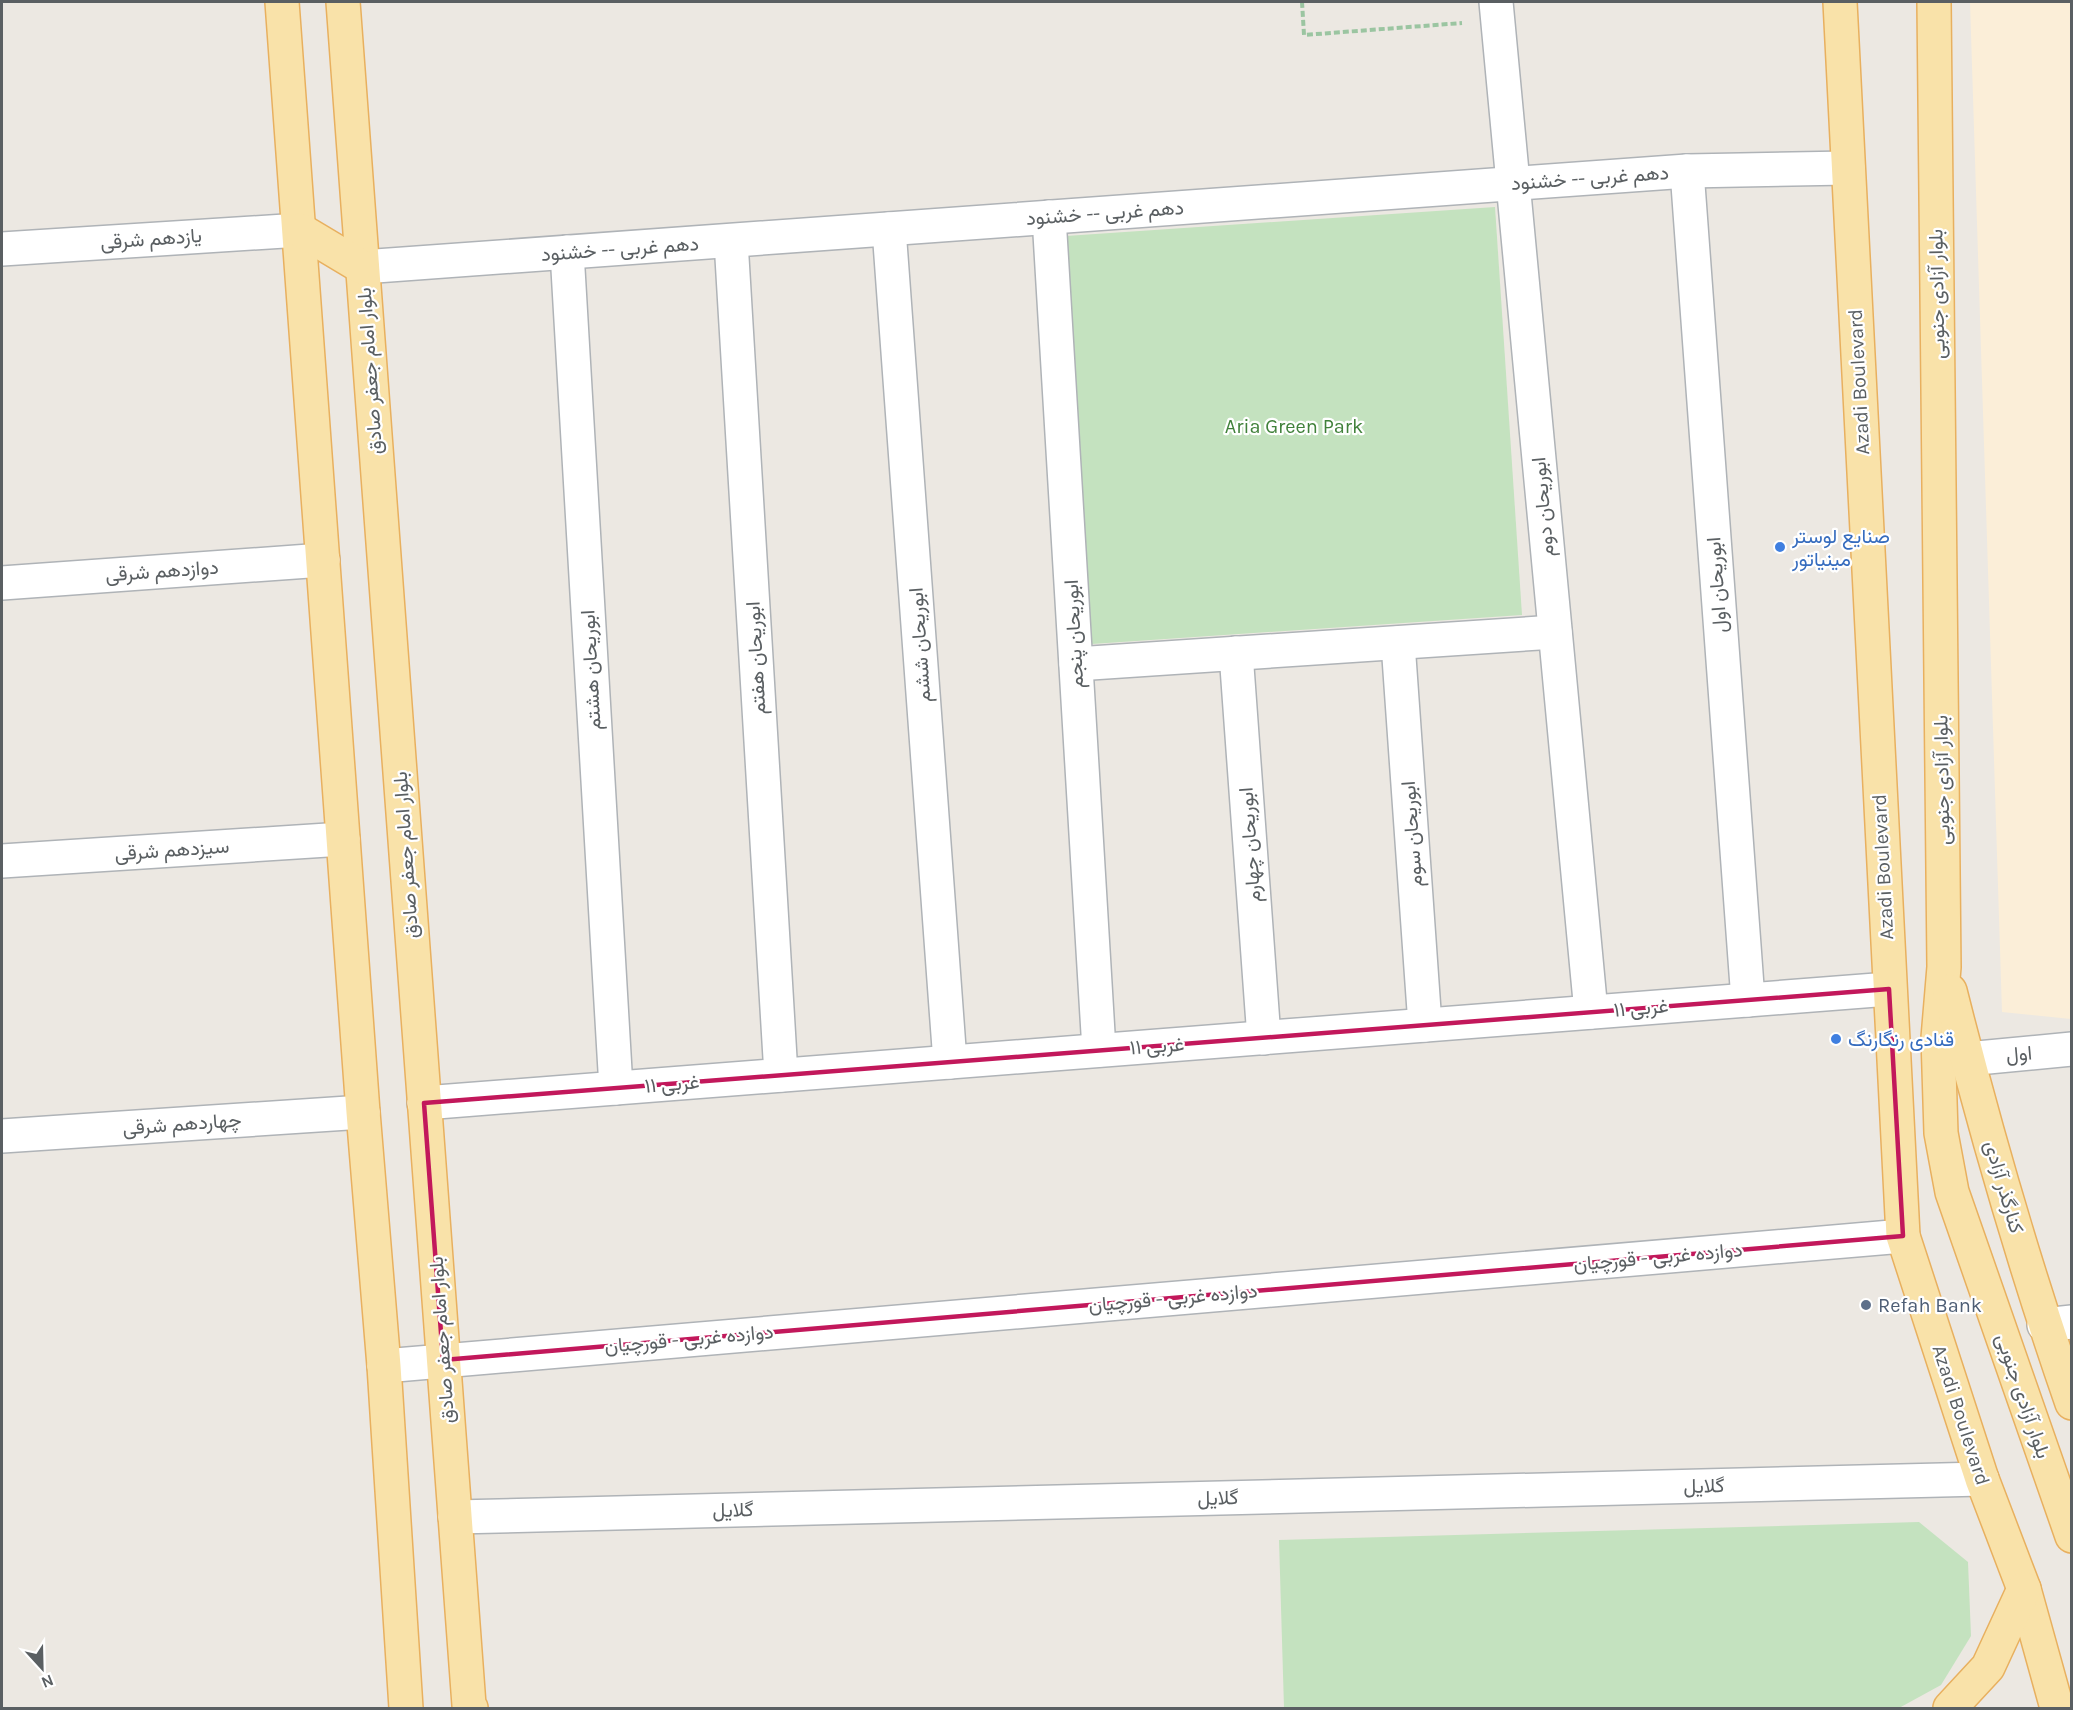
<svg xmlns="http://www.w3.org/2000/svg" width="2073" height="1710" viewBox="0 0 2073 1710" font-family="Karla,Vazirmatn,sans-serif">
  <rect width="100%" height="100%" fill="#ece8e2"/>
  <path fill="#fbeed8" d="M 1970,2 L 2071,2 L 2071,1019 L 2002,1012 Z"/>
  <g fill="#c4e2bf">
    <path d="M 1495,207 L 1522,615 L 1092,644 L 1066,236 Z"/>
    <path d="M 1919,1522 L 1968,1562 L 1971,1636 L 1941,1685 L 1899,1708 L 1284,1708 L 1279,1540 Z"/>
  </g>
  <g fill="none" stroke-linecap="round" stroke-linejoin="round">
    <defs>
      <g id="minor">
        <path d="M 1496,2 L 1591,1012"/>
        <path d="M 1687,171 L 1748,1000"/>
        <path d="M 1049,217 L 1099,1050"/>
        <path d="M 889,229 L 950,1062"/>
        <path d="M 731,241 L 781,1075"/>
        <path d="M 2,249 L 300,230"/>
        <path d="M 567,252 L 616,1088"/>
        <path d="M 362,267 L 1687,171 L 1848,168"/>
        <path d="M 2,583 L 323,560"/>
        <path d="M 1398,643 L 1425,1025"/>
        <path d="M 1236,653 L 1264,1038"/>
        <path d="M 1076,664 L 1555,632"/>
        <path d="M 2,861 L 343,839"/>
        <path d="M 1967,1059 L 2072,1049"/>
        <path d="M 424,1103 L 1889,989"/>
        <path d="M 2,1136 L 363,1112"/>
        <path d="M 2044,1325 L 2072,1322"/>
        <path d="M 384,1366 L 1903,1236"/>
        <path d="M 455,1517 L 1982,1479"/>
      </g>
      <g id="major">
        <path d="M 282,2 L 363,1112 L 384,1366 L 406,1708"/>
        <path d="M 343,2 L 469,1705 L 471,1708"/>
        <path d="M 1840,2 L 1903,1236 L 1982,1479 L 2024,1589 L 2057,1708"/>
        <path d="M 1934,2 L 1944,967 L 1938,1038 L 1941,1133 L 1952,1192 L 2072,1536"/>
        <path d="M 300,230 L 362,267"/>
        <path d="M 1950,991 C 1985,1130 2025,1268 2072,1403"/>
        <path d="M 1950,1708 L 1988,1667 L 2024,1589"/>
      </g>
    </defs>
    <use href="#minor" stroke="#afb3b7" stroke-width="36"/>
    <use href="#major" stroke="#e8b05f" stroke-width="36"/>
    <path stroke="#9bc5a1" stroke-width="4" stroke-dasharray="6 3" stroke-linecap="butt" d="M 1302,2 L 1304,35 L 1462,23"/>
    <use href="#minor" stroke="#fff" stroke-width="33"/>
    <use href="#major" stroke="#f9e2a9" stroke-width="33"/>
  </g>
  <path fill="none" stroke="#c2185b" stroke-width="4.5" stroke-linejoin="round" d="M 1889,989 L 1903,1236 L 443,1360 L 424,1103 Z"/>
  <g fill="#3f7fe0" stroke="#fff" stroke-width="2">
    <circle cx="1780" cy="547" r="6"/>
    <circle cx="1836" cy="1039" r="6"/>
  </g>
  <circle fill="#5c6f8a" stroke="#fff" stroke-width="2" cx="1866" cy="1305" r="6"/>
  <g text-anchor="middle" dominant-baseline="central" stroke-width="4.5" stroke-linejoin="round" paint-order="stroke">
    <g font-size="20" fill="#5a5f62" stroke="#fff">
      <text transform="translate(1590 178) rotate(-4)">دهم غربی -- خشنود</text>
      <text transform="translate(1105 213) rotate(-4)">دهم غربی -- خشنود</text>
      <text transform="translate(151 239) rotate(-4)">یازدهم شرقی</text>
      <text transform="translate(620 249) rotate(-4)">دهم غربی -- خشنود</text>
      <text transform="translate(1937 294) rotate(-91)">بلوار آزادی جنوبی</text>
      <text transform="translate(370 371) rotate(-94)">بلوار امام جعفر صادق</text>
      <text transform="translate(1859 382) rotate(-93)">Azadi Boulevard</text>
      <text transform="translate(1543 507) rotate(-95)">ابوریحان دوم</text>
      <text transform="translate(162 571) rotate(-4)">دوازدهم شرقی</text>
      <text transform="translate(1717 585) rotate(-94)">ابوریحان اول</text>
      <text transform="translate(1074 634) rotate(-93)">ابوریحان پنجم</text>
      <text transform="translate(920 645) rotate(-94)">ابوریحان ششم</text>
      <text transform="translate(756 658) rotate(-93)">ابوریحان هفتم</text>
      <text transform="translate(591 670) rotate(-93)">ابوریحان هشتم</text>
      <text transform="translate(1942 780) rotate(-91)">بلوار آزادی جنوبی</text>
      <text transform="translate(1412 834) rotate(-94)">ابوریحان سوم</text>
      <text transform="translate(1250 845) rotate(-94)">ابوریحان چهارم</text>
      <text transform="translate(172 850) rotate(-4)">سیزدهم شرقی</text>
      <text transform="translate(406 855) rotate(-94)">بلوار امام جعفر صادق</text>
      <text transform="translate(1883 867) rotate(-93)">Azadi Boulevard</text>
      <text transform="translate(1641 1008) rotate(-5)">۱۱ غربی</text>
      <text transform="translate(1157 1046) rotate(-4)">۱۱ غربی</text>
      <text transform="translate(2019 1054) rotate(-5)">اول</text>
      <text transform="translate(672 1084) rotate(-5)">۱۱ غربی</text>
      <text transform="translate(182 1124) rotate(-4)">چهاردهم شرقی</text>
      <text transform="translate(2004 1187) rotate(74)">کنارگذر آزادی</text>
      <text transform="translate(1658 1257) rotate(-5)">دوازده غربی - قورچیان</text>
      <text transform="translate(1173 1298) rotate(-5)">دوازده غربی - قورچیان</text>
      <text transform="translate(689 1339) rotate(-5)">دوازده غربی - قورچیان</text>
      <text transform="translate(442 1340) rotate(-94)">بلوار امام جعفر صادق</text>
      <text transform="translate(2023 1396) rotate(71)">بلوار آزادی جنوبی</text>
      <text transform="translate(1961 1415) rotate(72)">Azadi Boulevard</text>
      <text transform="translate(1704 1486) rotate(-1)">گلایل</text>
      <text transform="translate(1218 1498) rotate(-1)">گلایل</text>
      <text transform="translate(733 1510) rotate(-1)">گلایل</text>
    </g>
    <g font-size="20" fill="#40813a" stroke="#fff">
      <text x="1294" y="426">Aria Green Park</text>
    </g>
    <g font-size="20" fill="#366cbe" stroke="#fff" text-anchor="start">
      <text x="1792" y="536">صنایع لوستر<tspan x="1792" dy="23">مینیاتور</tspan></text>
      <text x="1848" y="1039">قنادی رنگارنگ</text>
    </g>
    <g font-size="20" fill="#4e5e75" stroke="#fff" text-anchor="start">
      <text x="1878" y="1305">Refah Bank</text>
    </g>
  </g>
  <rect width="2073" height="1710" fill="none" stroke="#5a5f62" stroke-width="6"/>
  <g transform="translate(42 1668) rotate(158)" stroke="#ffffff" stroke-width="4.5" paint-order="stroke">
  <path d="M0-4.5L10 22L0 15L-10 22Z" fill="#5a5f62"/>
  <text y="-9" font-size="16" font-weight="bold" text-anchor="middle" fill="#5a5f62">N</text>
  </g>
</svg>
